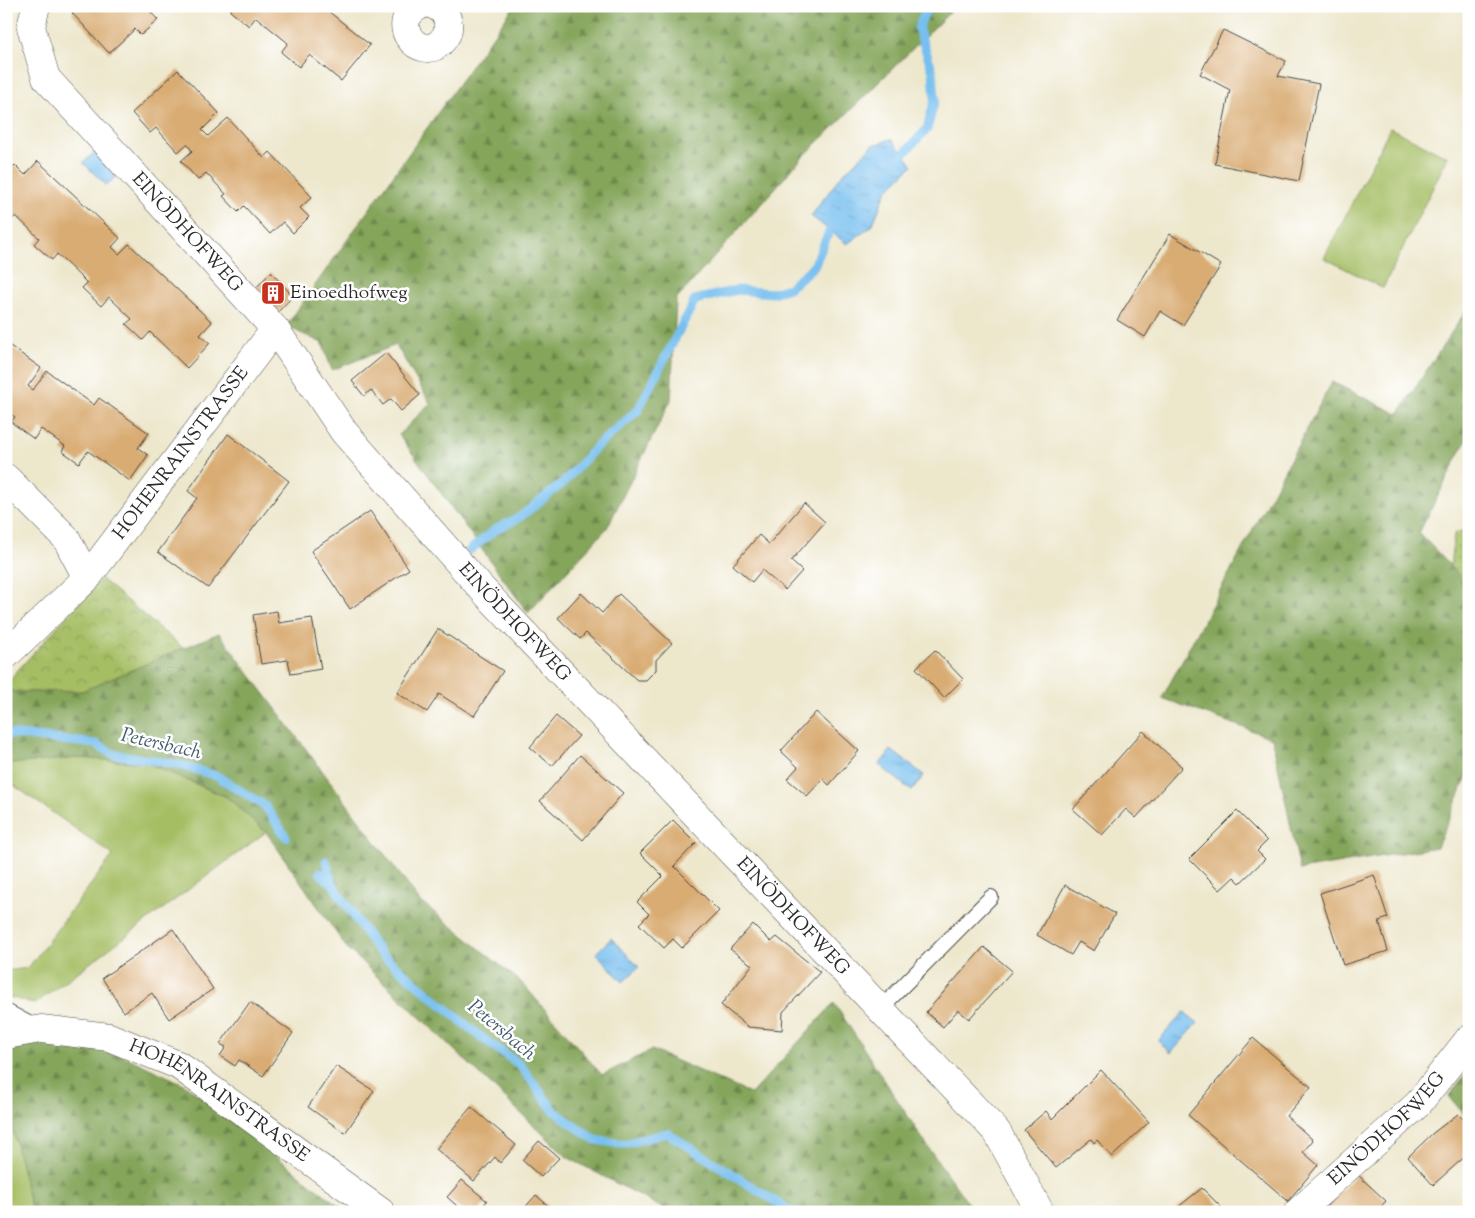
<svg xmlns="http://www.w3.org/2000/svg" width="1475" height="1218" viewBox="0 0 1475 1218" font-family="'Sorts Mill Goudy',serif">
  <defs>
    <pattern id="forest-firs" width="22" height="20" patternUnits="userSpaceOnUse" patternTransform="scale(1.25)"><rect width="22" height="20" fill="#84a55a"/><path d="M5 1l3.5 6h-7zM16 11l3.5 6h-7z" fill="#6c874b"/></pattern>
    <pattern id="park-crowns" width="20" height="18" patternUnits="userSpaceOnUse" patternTransform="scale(1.25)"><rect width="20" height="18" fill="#a5be64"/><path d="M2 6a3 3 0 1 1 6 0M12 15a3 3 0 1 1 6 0" fill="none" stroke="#879b53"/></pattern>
    <pattern id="garden-dots" width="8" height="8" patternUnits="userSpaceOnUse" patternTransform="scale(1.25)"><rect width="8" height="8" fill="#a5be64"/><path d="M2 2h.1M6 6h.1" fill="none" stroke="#879b53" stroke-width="1.8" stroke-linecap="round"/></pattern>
    <pattern id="water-ripples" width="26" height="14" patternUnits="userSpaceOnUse" patternTransform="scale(1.25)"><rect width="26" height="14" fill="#77bfef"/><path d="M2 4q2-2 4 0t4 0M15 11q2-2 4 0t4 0" fill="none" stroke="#629bc2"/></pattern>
  </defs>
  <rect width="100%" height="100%" fill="#fff"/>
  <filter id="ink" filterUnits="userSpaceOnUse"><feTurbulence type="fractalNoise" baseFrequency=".02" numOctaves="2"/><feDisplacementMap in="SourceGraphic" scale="10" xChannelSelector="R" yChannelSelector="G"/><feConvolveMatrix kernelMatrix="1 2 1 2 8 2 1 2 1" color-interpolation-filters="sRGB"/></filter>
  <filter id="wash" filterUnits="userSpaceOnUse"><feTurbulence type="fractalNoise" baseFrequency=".0096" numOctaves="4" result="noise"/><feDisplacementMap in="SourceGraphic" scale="20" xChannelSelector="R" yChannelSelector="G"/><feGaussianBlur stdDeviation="1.12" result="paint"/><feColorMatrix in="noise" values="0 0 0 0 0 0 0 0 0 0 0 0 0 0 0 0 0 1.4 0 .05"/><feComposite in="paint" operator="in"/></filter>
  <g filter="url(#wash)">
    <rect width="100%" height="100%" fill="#ede7cc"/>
    <g fill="#a5be64" stroke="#687448">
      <path d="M 1390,128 L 1448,157 L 1383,288 L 1324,258 Z"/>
      <path d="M 78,758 L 147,763 L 227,797 L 266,832 L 35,1004 L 6,996 L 6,971 L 28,968 L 113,855 L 6,780 L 6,764 Z"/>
      <path d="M 6,1102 L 32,1212 L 6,1212 Z"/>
    </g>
    <g fill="url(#forest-firs)" stroke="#586842">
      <path d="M 514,6 L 956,6 L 801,159 L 676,300 L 671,400 L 607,528 L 528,613 L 399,435 L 430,403 L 396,345 L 332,370 L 322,343 L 286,326 Z"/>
      <path d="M 1469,306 L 1469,435 L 1419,533 L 1469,585 L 1469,772 L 1437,847 L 1300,870 L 1272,738 L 1162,698 L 1332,382 L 1398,414 Z"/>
      <path d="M 219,633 L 419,900 L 521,982 L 602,1075 L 652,1050 L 751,1094 L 834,1003 L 928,1147 L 974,1212 L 670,1212 L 567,1157 L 346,947 L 266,832 L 227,797 L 147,763 L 78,758 L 6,764 L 6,683 L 13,692 L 82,691 Z"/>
      <path d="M 44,1038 L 104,1047 L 184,1084 L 347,1212 L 32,1212 L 6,1102 L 6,1045 Z"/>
      <path d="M 1469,1069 L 1469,1121 L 1449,1096 Z"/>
    </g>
    <path fill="url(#park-crowns)" stroke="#687448" d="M 101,579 L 183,648 L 82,691 L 13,692 L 6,683 Z"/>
    <path fill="url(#garden-dots)" stroke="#687448" d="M 1469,528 L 1469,585 L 1450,566 L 1454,534 Z"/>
    <g fill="url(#water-ripples)" stroke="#51758d">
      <path d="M 891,139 L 913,165 L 887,190 L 872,226 L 847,244 L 811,216 L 840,177 L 873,145 Z"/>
      <path d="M 98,149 L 120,172 L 107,186 L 83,163 Z"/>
      <path d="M 891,750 L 924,775 L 912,791 L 879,765 Z"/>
      <path d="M 611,938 L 639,967 L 623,982 L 596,953 Z"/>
      <path d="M 1184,1012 L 1198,1023 L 1171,1053 L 1158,1041 Z"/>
    </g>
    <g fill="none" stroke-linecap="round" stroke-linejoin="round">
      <g stroke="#77bfef" stroke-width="9">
        <path d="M 895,163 L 927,129 L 935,99 L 933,72 L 918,28 L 928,6"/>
        <path d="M 470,550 L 495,530 L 520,517 L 563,483 L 597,446 L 638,410 L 695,300 L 737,290 L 772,293 L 789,288 L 814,266 L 830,230 L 837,222"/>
        <path d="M 6,736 L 11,734 L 96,744 L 113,754 L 176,764 L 217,776 L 265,806 L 286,837"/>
        <path d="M 326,861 L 332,883"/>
        <path d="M 320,873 L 332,883 L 358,922 L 381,954 L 477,1034 L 520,1065 L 554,1111 L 595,1140 L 624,1144 L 667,1133 L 792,1212"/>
      </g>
    </g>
    <g id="blocks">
      <g fill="#d9ac73">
        <path d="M 79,6 L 145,6 L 158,20 L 141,35 L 135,29 L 109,53 L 72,13 Z"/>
        <path d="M 234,6 L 312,6 L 318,11 L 322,6 L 370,45 L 341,81 L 309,55 L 299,67 L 281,52 L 288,43 L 256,17 L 249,26 L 230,11 Z"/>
        <path d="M 1223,30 L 1286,61 L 1278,76 L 1319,84 L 1299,181 L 1215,164 L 1230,90 L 1200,74 Z"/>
        <path d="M 178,70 L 219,113 L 202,130 L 208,136 L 228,118 L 264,158 L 270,152 L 312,197 L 300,208 L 309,217 L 293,233 L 283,222 L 270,234 L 244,206 L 238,212 L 223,196 L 226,194 L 206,173 L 198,180 L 181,161 L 192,151 L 187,144 L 178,152 L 156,128 L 150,133 L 132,113 Z"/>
        <path d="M 38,161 L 120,238 L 112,247 L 119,254 L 129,244 L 212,322 L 200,335 L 210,343 L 187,368 L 150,332 L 143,340 L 126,324 L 132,319 L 109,297 L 101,306 L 82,288 L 87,283 L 57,254 L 52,260 L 34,244 L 39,238 L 16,216 L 11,220 L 6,216 L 6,175 L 15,165 L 25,175 Z"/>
        <path d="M 1170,234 L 1221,265 L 1183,325 L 1160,311 L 1145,337 L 1117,320 Z"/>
        <path d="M 271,272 L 293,296 L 276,314 L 254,290 Z"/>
        <path d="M 6,343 L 41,368 L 28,386 L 33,390 L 47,371 L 94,405 L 99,398 L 149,433 L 138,448 L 148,455 L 130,481 L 88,451 L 79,463 L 62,451 L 65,446 L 41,429 L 34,439 L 11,422 L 15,417 L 6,411 Z"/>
        <path d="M 386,353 L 420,395 L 401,411 L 391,399 L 383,405 L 371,390 L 364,396 L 352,381 Z"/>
        <path d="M 228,434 L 289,481 L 208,588 L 158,552 L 197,498 L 188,491 Z"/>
        <path d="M 804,503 L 825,522 L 791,561 L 802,571 L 785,590 L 762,570 L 752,582 L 733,565 L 759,535 L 769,544 Z"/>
        <path d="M 370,511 L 409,569 L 350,609 L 311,551 Z"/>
        <path d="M 581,593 L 602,613 L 619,594 L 672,643 L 656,660 L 656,670 L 646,680 L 637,680 L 586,633 L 580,639 L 558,618 Z"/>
        <path d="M 277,611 L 279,623 L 312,618 L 321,669 L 291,674 L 288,660 L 261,664 L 253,615 Z"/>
        <path d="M 438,629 L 503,671 L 474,716 L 439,694 L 427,712 L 397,693 Z"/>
        <path d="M 935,650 L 963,679 L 944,698 L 916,668 Z"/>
        <path d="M 816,712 L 859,751 L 829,785 L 823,779 L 807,796 L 787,779 L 798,767 L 781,751 Z"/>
        <path d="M 556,716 L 579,736 L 552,766 L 530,747 Z"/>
        <path d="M 1143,731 L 1182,767 L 1136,818 L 1126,809 L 1102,835 L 1073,809 Z"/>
        <path d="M 580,755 L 623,793 L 583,840 L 540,801 Z"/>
        <path d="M 1237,811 L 1267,841 L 1257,851 L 1265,859 L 1240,883 L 1234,877 L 1220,890 L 1189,859 Z"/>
        <path d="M 673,820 L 696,843 L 674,866 L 719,911 L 682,948 L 673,939 L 664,948 L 639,924 L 649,914 L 637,902 L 663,876 L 640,853 Z"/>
        <path d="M 1374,875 L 1388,918 L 1379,921 L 1388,951 L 1343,965 L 1320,893 Z"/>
        <path d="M 1065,885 L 1115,914 L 1094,951 L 1079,942 L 1071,955 L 1037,935 Z"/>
        <path d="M 753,924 L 771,942 L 777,937 L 820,972 L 783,1012 L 782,1030 L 748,1027 L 721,1005 L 752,965 L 730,949 Z"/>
        <path d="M 173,929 L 213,989 L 169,1019 L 152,993 L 124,1012 L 102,978 Z"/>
        <path d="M 984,947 L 1012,971 L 969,1019 L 958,1010 L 943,1027 L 926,1012 Z"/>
        <path d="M 250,1002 L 293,1033 L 263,1076 L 239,1060 L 235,1066 L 220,1056 L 226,1047 L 220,1044 Z"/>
        <path d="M 1253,1038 L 1311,1087 L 1286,1116 L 1313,1140 L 1303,1152 L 1318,1165 L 1288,1201 L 1188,1115 Z"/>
        <path d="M 336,1066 L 374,1091 L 345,1133 L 308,1107 Z"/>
        <path d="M 1101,1070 L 1149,1122 L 1112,1157 L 1097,1140 L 1094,1143 L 1091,1139 L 1056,1168 L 1024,1130 L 1046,1111 L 1052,1119 Z"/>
        <path d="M 471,1107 L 516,1145 L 500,1163 L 495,1157 L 474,1181 L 436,1149 Z"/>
        <path d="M 1458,1114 L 1469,1125 L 1469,1153 L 1433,1185 L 1408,1157 L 1433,1133 Z"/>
        <path d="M 539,1141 L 559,1158 L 541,1177 L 522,1160 Z"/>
        <path d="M 1357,1174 L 1386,1201 L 1376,1212 L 1321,1212 Z"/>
        <path d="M 462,1180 L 487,1201 L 478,1212 L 464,1212 L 447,1197 Z"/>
        <path d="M 1202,1188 L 1226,1212 L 1172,1212 Z"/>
        <path d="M 536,1195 L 555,1212 L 521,1212 Z"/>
      </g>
    </g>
  </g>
  <g filter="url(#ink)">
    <use href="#blocks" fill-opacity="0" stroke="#484743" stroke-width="1"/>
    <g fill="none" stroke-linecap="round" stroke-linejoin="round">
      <defs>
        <g id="service">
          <path d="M 880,1009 L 991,897"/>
          <path d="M 6,1011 L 36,1027"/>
        </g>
        <g id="minor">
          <path id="s1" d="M 36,6 L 31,27 L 46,78 L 275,329 L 344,432 L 482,589 L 997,1132 L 1040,1212"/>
          <path d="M 419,6 C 386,23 420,63 441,42 C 446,37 449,31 448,24 C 448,16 442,9 435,6"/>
          <path d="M 6,478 L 66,538 L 87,578"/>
          <path id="s2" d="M 6,655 L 87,578 L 275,329"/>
          <path id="s3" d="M 6,1035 L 41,1029 L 109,1037 L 178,1065 L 381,1212"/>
          <path id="s4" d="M 1298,1212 L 1418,1104 L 1469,1039"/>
        </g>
      </defs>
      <use href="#service" stroke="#484743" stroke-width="16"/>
      <use href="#minor" stroke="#484743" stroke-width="29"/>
      <use href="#service" stroke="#fff" stroke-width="14"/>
      <use href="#minor" stroke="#fff" stroke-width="28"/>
    </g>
  </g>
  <defs>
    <symbol id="building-square" viewBox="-11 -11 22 22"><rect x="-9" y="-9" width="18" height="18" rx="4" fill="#c8321e" stroke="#fff"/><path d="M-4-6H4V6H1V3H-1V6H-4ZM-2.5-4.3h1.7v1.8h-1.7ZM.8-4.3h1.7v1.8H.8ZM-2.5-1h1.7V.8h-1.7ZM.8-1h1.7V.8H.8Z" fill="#fff"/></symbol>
  </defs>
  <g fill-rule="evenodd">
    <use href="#building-square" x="259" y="279" width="28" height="28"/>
  </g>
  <g text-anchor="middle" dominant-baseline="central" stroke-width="5" stroke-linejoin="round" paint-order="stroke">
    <g font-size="19" fill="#2b2b2b" stroke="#fff">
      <text stroke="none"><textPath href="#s1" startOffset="284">EINÖDHOFWEG</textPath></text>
      <text stroke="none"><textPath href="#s2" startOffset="268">HOHENRAINSTRASSE</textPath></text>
      <text stroke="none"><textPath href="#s1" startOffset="794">EINÖDHOFWEG</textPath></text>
      <text stroke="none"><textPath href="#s1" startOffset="1199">EINÖDHOFWEG</textPath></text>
      <text stroke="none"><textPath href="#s3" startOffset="232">HOHENRAINSTRASSE</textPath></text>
      <text stroke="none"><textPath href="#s4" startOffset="122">EINÖDHOFWEG</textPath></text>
    </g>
    <g font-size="19" fill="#2b2b2b" stroke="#fff" text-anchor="start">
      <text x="290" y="293">Einoedhofweg</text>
    </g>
    <g font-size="20" font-style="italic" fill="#465f70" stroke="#fff">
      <text transform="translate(161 745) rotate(13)">Petersbach</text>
      <text transform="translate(501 1031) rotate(40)">Petersbach</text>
    </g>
  </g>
  <rect width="1475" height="1218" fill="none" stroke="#fff" stroke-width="25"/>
</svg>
